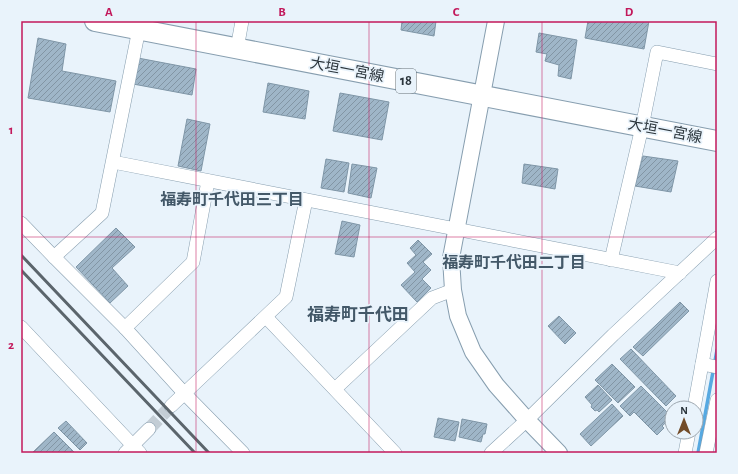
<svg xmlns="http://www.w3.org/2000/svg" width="738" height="474" viewBox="0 0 738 474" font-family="'Alegreya Sans','Noto Sans JP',sans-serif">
<defs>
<pattern id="building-hatch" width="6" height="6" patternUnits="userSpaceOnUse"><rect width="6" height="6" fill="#9fb6c8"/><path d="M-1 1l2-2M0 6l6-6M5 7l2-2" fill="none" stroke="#8295a4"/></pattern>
</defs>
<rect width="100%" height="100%" fill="#e9f3fb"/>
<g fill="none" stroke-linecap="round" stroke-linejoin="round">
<polyline stroke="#57a9e1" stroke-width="3.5" points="698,453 717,350"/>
</g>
<g fill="url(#building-hatch)" stroke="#7f96a7">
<polygon points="402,21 436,21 434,36 401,30"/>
<polygon points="588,21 649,21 644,49 585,38"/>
<polygon points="539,33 577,40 571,79 558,76 559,65 545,61 547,54 536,52"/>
<polygon points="38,38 66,44 62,71 116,81 110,112 28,98"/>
<polygon points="138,58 196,69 192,95 133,84"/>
<polygon points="268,83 309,91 305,119 263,112"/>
<polygon points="340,93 389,102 382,140 333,131"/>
<polygon points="187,119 210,124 201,171 178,166"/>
<polygon points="643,156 678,161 671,192 635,186"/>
<polygon points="326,159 349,163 344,192 321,188"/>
<polygon points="352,164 377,168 371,198 348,193"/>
<polygon points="524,164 558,169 555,189 522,183"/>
<polygon points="342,221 360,225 354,257 335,254"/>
<polygon points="116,228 135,247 112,268 128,286 110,303 76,267"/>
<polygon points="418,240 432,254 423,262 431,270 422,279 431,288 417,302 401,285 415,272 407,263 416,255 410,248"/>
<polygon points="680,302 689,311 643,356 633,347"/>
<polygon points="559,316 576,333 565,344 548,326"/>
<polygon points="631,349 676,396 666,406 620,359"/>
<polygon points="612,364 635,387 618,403 595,380"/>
<polygon points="598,385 612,400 599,412 597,410 595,411 591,407 592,405 585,397"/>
<polygon points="641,386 672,417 662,426 664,428 657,435 634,412 630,416 620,406"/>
<polygon points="612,404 623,416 591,446 580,434"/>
<polygon points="438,418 459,422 455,441 434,437"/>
<polygon points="462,419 487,424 485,434 483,434 481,442 459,437"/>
<polygon points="66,421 87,443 80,450 58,428"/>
<polygon points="54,432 75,453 32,453"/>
</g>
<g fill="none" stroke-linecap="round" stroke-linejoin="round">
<polyline stroke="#c3cdd5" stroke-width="13" stroke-dasharray="13 6" stroke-linecap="butt" points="149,429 171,406"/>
<defs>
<g id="minor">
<polyline points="237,49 242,21"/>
<polyline points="113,162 680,273"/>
<polyline points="21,223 54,257 125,328 184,393 243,453"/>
<polyline points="54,257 102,213 139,29"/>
<polyline points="611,260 642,127 657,52 717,64"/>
<polyline points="266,317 395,453"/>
<polyline points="21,327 140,453"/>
<polyline points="125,328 193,262 208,181"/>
<polyline points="702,364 717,367"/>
<polyline points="335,389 432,298 453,290"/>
<polyline points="171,406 286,297 306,200"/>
<polyline points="694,408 717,281"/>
<polyline points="125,453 149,429"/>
<polyline points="491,453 527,420 613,335 717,238"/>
<polyline points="685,453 689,432"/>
<polyline points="706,453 717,400"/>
</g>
<polyline id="tertiary" points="496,21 451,258 453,290 458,316 473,352 496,385 527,420 559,453"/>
<polyline id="primary" points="95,21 717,141"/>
</defs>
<use href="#minor" stroke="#879eaf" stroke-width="14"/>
<use href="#tertiary" stroke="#879eaf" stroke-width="18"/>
<use href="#primary" stroke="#879eaf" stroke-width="22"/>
<use href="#minor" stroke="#fff" stroke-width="13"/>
<use href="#tertiary" stroke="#fff" stroke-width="16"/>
<use href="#primary" stroke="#fff" stroke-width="20"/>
<g stroke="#5b656c" stroke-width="3">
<polyline points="21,255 209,453"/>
<polyline points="21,270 195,453"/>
</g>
</g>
<path fill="none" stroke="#c2185b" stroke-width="1" stroke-opacity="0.55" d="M196,21V453M369,21V453M542,21V453M21,237H717"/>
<g text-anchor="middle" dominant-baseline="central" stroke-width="3.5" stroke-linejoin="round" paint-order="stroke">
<rect fill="#e9f3fb" stroke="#646e75" stroke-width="1" x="396" y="69" width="20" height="24" rx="3"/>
<g font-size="14" font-weight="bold" fill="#2b353c">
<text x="406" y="81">18</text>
</g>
<g font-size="15" fill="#2b353c" stroke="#e9f3fb">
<text transform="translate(347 70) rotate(11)">大垣一宮線</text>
<text transform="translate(665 131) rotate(11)">大垣一宮線</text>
</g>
<g font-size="16" font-weight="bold" fill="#435868" stroke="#e9f3fb">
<text x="232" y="200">福寿町千代田三丁目</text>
<text x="514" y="263">福寿町千代田二丁目</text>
</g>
<g font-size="17" font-weight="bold" fill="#435868" stroke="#e9f3fb">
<text x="358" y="314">福寿町千代田</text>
</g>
</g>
<rect width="738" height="474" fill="none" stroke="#e9f3fb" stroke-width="44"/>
<g transform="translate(684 420)"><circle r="19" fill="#e9f3fb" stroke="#9da7af"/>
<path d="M0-3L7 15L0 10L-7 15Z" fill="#724c29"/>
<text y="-6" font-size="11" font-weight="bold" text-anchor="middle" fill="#2b353c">N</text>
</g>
<rect x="22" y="22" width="694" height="430" fill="none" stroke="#c2185b" stroke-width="1.5"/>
<g font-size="13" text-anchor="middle" font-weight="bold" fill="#c2185b">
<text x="109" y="16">A</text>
<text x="282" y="16">B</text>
<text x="456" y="16">C</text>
<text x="629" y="16">D</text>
<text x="11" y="134">1</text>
<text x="11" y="349">2</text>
</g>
</svg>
